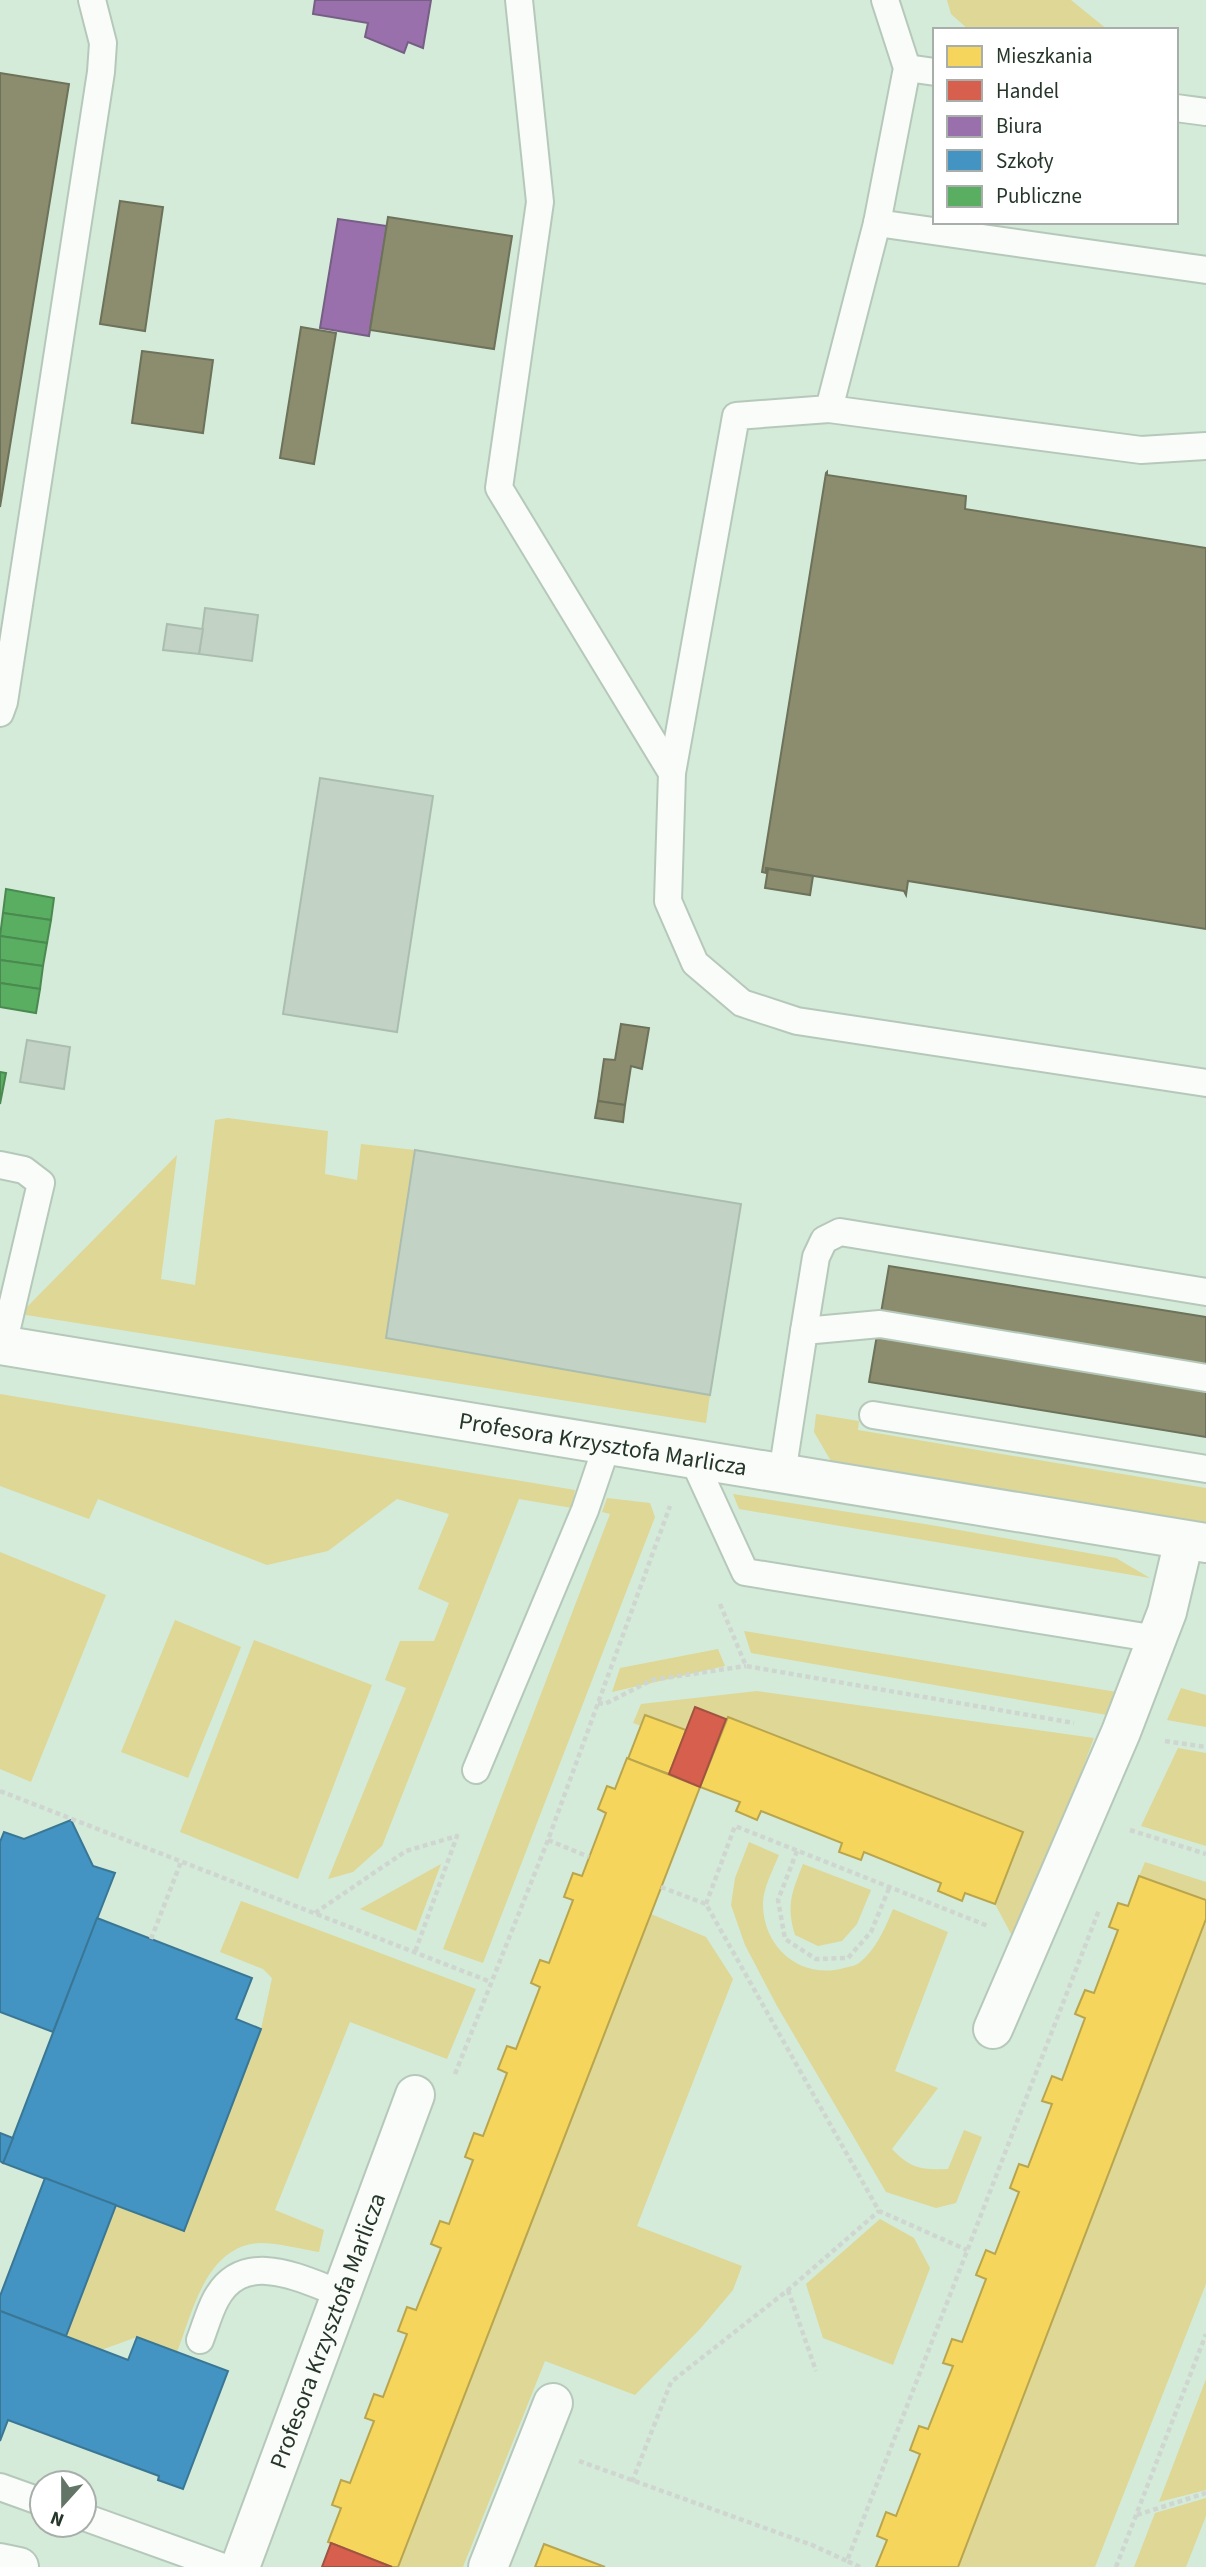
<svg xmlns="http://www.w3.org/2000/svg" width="1206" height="2567" viewBox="0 0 1206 2567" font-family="'Source Sans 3',sans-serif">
<rect width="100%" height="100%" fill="#d4ebd9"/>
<g fill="#ded796">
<polygon points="947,0 1071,0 1108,30 969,30 951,14"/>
<polygon points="228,1118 328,1131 325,1174 357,1180 361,1144 415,1150 387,1338 710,1395 706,1423 20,1314 177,1155 161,1279 195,1285 215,1120"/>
<polygon points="0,1394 575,1490 572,1508 519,1499 382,1846 353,1872 328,1879 406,1688 385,1680 400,1641 434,1641 449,1603 418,1589 449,1514 397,1499 328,1551 267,1565 98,1499 89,1519 0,1486"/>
<polygon points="816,1414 859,1421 858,1430 1206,1488 1206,1524 831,1461 814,1432"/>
<polygon points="733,1494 931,1525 1116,1558 1150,1578 739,1509"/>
<polygon points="607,1498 650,1503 655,1517 483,1963 443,1949 610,1514 602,1512"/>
<polygon points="0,1552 106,1595 31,1782 0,1769"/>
<polygon points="175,1620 241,1647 188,1778 121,1752"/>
<polygon points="744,1631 1117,1692 1107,1715 751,1653"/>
<polygon points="254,1640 372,1685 298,1879 180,1832"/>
<polygon points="718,1649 725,1666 612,1692 620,1668"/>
<polygon points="1181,1688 1206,1695 1206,1727 1167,1720"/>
<polygon points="757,1691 1094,1738 1017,1945 995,1904 1023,1832 728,1717 726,1719 696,1707 686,1730 645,1715 641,1726 633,1723 641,1704"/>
<polygon points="1178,1748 1206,1753 1206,1846 1141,1826"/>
<path d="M749,1842L779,1855C773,1870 762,1890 763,1906C764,1949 802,1980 844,1968C848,1967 855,1966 859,1963C876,1950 885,1928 893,1909L948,1932L895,2071L938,2088L892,2149C911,2169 922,2170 948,2169L964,2130L982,2137L956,2203L936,2208L886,2192L777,2006L745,1945L731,1905L735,1878Z"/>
<polygon points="1145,1862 1206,1882 1206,1900 1139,1876"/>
<polygon points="441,1864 416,1931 360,1909"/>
<path d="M803,1864L871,1890L857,1924L842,1941L818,1946L795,1935C786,1905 792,1892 803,1864Z"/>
<path d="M241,1901L476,1989L447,2059L350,2022L275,2210L324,2230L319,2252C300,2249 279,2243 260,2243C206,2246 193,2311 177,2352L137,2337L101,2350L66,2336L116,2205L184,2231L261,2029L272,1978L263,1969L220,1952Z"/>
<polygon points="651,1914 706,1937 733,1979 637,2226 742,2266 733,2290 700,2329 635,2395 545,2361 463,2567 397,2567"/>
<polygon points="1206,1919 1206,2284 1095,2567 958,2567"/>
<polygon points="880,2219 914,2238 930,2268 893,2365 823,2338 806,2284"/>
<polygon points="1206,2379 1206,2490 1159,2502"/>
<polygon points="1206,2498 1206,2516 1186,2567 1134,2567 1155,2513"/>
</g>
<g fill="#f6d55c" stroke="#b8a54d" stroke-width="2">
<polygon points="645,1715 686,1730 669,1774 628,1759"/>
<polygon points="728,1717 1023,1832 995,1904 965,1893 962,1901 938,1891 941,1883 864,1852 861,1860 839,1852 842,1843 761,1811 757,1820 736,1811 740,1802 700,1787"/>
<polygon points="627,1758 700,1787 398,2567 392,2567 328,2542 341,2508 332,2505 341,2480 350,2483 374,2421 365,2418 374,2394 383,2397 407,2334 398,2331 407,2307 416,2310 441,2248 431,2244 440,2221 449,2224 473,2160 465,2157 474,2133 483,2136 507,2073 498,2069 507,2046 516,2049 540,1987 531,1983 540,1960 549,1963 573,1900 564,1897 573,1873 582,1876 606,1813 598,1809 607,1786 615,1789"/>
<polygon points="1139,1876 1206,1900 1206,1919 958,2567 876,2567 887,2540 877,2536 886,2512 896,2516 920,2454 910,2450 919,2426 928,2429 953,2366 943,2363 952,2339 962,2342 986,2279 976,2275 986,2250 995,2254 1019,2192 1010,2188 1019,2164 1028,2167 1052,2104 1042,2101 1052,2076 1062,2080 1085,2018 1075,2014 1085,1990 1094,1993 1118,1930 1109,1927 1118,1903 1128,1906"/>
<polygon points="544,2544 605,2567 535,2567"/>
</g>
<g fill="#d6604d" stroke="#a15342" stroke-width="2">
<polygon points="695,1707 726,1719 700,1787 669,1774"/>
<polygon points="331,2543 392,2567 322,2567"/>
</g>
<g fill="#9970ab" stroke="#765f84" stroke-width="2">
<polygon points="315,0 431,0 423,48 408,42 404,53 365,37 368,23 313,14"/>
<polygon points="338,219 387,226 369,336 320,328"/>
</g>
<g fill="#4393c3" stroke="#3a7795" stroke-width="2">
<polygon points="71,1820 93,1866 115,1873 53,2032 0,2012 0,1842 4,1832 24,1839"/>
<polygon points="97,1918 252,1978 236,2019 261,2029 184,2231 3,2163"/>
<polygon points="0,2133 13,2138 3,2163 0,2161"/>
<polygon points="45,2178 116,2205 66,2336 0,2311 0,2296"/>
<polygon points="0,2311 128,2360 137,2337 228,2371 183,2489 158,2480 159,2476 8,2420 0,2441"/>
</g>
<g fill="#5aae61" stroke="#4a8a50" stroke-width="2">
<polygon points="6,889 54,898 51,920 3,913"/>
<polygon points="3,913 51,920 47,943 0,936"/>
<polygon points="0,936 47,943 43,966 0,960"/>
<polygon points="0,960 43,966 40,989 0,983"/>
<polygon points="0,983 40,989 36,1013 0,1007"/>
<polygon points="0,1072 6,1073 0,1104"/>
</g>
<g fill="#8c8c6e" stroke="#6d725a" stroke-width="2">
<polygon points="0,73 69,84 0,507"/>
<polygon points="120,201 163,207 145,331 100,324"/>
<polygon points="388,217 512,236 494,349 370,330"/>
<polygon points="301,327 336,333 314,464 280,458"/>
<polygon points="142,351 213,360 203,433 132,423"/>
<polygon points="827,472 827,475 966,496 965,509 1206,548 1206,929 908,881 906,895 904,891 766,868 766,873 762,872 826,473"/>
<polygon points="768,869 813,876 810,895 765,888"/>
<polygon points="621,1024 649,1028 642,1069 631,1066 625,1105 598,1101 604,1059 615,1060"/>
<polygon points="598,1101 625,1105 623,1122 595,1118"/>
<polygon points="889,1266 1206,1317 1206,1366 881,1313"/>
<polygon points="877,1335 1206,1390 1206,1437 869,1382"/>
</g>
<g fill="#c2d3c6" stroke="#abbdaf" stroke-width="2">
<polygon points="205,608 258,615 252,661 199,654"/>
<polygon points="167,624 203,629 199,654 163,650"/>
<polygon points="320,778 433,796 397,1032 283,1014"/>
<polygon points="27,1040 70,1047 64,1089 20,1082"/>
<polygon points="415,1150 741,1204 710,1395 386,1338"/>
</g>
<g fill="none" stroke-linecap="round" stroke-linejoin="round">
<defs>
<g id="lane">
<polyline points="519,0 540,202 499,488 672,773 668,901 695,963 742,1003 797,1021 1206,1083"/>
<polyline points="907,68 935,72"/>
<polyline points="1176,108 1206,112"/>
<polyline points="877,223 1206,270"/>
<polyline points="829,409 1141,450 1206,446"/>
<polyline points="0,713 4,702 101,72 103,43 92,0"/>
<polyline points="672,773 736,416 829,409 877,223 907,68 885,0"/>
<polyline points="0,1165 24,1170 41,1183 3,1345"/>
<polyline points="804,1331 816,1257 824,1240 840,1232 1206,1292"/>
<polyline points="873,1415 1206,1469"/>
<polyline points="693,1459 745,1572 1157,1639"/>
<polyline points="782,1474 804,1331 880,1324 1206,1378"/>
<polyline points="476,1770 585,1510 607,1445"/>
<path d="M200,2340C205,2327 209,2312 216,2299C244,2248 301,2279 342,2294"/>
<polyline points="0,2487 42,2502"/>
<polyline points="84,2517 223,2567"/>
</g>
<g id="street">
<path id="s1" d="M0,1345L1206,1543"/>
<polyline points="993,2029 1121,1732 1167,1612 1184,1540"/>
<polyline points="0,2563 19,2567"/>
<path id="s2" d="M240,2567L415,2095"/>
<polyline points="488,2567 553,2403"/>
</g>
</defs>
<use href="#lane" stroke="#b6c8ba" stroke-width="30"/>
<use href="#street" stroke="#b6c8ba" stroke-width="42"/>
<g stroke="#cfd6d0" stroke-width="4.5" stroke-dasharray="5 3.5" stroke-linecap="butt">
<polyline points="720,1604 746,1666 1074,1723"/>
<polyline points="598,1703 605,1704 652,1680 746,1666"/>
<polyline points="1165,1741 1206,1747"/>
<polyline points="0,1791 491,1982"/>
<polyline points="1130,1830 1206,1854"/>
<polyline points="548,1840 589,1857"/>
<polyline points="797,1851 778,1900 785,1939 816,1959 848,1958 871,1932 890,1886"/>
<polyline points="661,1887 706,1904 879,2211 967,2250"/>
<polyline points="706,1904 735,1826 988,1926"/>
<polyline points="315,1913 406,1851 457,1836 415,1952"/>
<polyline points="151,1939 181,1862"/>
<polyline points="455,2074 548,1840 670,1506"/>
<polyline points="788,2290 816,2371"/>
<polyline points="579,2461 812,2545 847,2561"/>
<polyline points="632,2482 671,2382 788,2290 879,2211"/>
<polyline points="1137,2515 1206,2493"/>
<polyline points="860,2567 847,2561 1099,1910"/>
<polyline points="1116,2567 1206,2334"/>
</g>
<use href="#lane" stroke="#f9fcf9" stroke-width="26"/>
<use href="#street" stroke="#f9fcf9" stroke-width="38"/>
</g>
<g text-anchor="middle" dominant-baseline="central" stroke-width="7" stroke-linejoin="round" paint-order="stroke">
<g font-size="24" fill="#26362a" stroke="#fff">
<text stroke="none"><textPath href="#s1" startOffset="611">Profesora Krzysztofa Marlicza</textPath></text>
<text stroke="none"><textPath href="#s2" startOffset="252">Profesora Krzysztofa Marlicza</textPath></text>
</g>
</g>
<rect x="933" y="28" width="245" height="196" fill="#ffffff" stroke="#a8afaa" stroke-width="2"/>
<rect x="947" y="46" width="35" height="21" fill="#f6d55c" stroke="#a8afaa" stroke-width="2"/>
<text x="996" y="63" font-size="21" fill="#26362a">Mieszkania</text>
<rect x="947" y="80" width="35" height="21" fill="#d6604d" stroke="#a8afaa" stroke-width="2"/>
<text x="996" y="98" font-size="21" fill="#26362a">Handel</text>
<rect x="947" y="116" width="35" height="21" fill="#9970ab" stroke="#a8afaa" stroke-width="2"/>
<text x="996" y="133" font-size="21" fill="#26362a">Biura</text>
<rect x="947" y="150" width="35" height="21" fill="#4393c3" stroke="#a8afaa" stroke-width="2"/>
<text x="996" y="168" font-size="21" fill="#26362a">Szkoły</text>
<rect x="947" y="186" width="35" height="21" fill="#5aae61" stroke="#a8afaa" stroke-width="2"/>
<text x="996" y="203" font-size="21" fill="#26362a">Publiczne</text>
<g transform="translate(63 2504) rotate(201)"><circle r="33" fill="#ffffff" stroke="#a8afaa" stroke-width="2"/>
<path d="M0-5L12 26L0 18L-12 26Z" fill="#637567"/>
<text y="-10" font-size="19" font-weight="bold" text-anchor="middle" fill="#26362a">N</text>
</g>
</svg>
